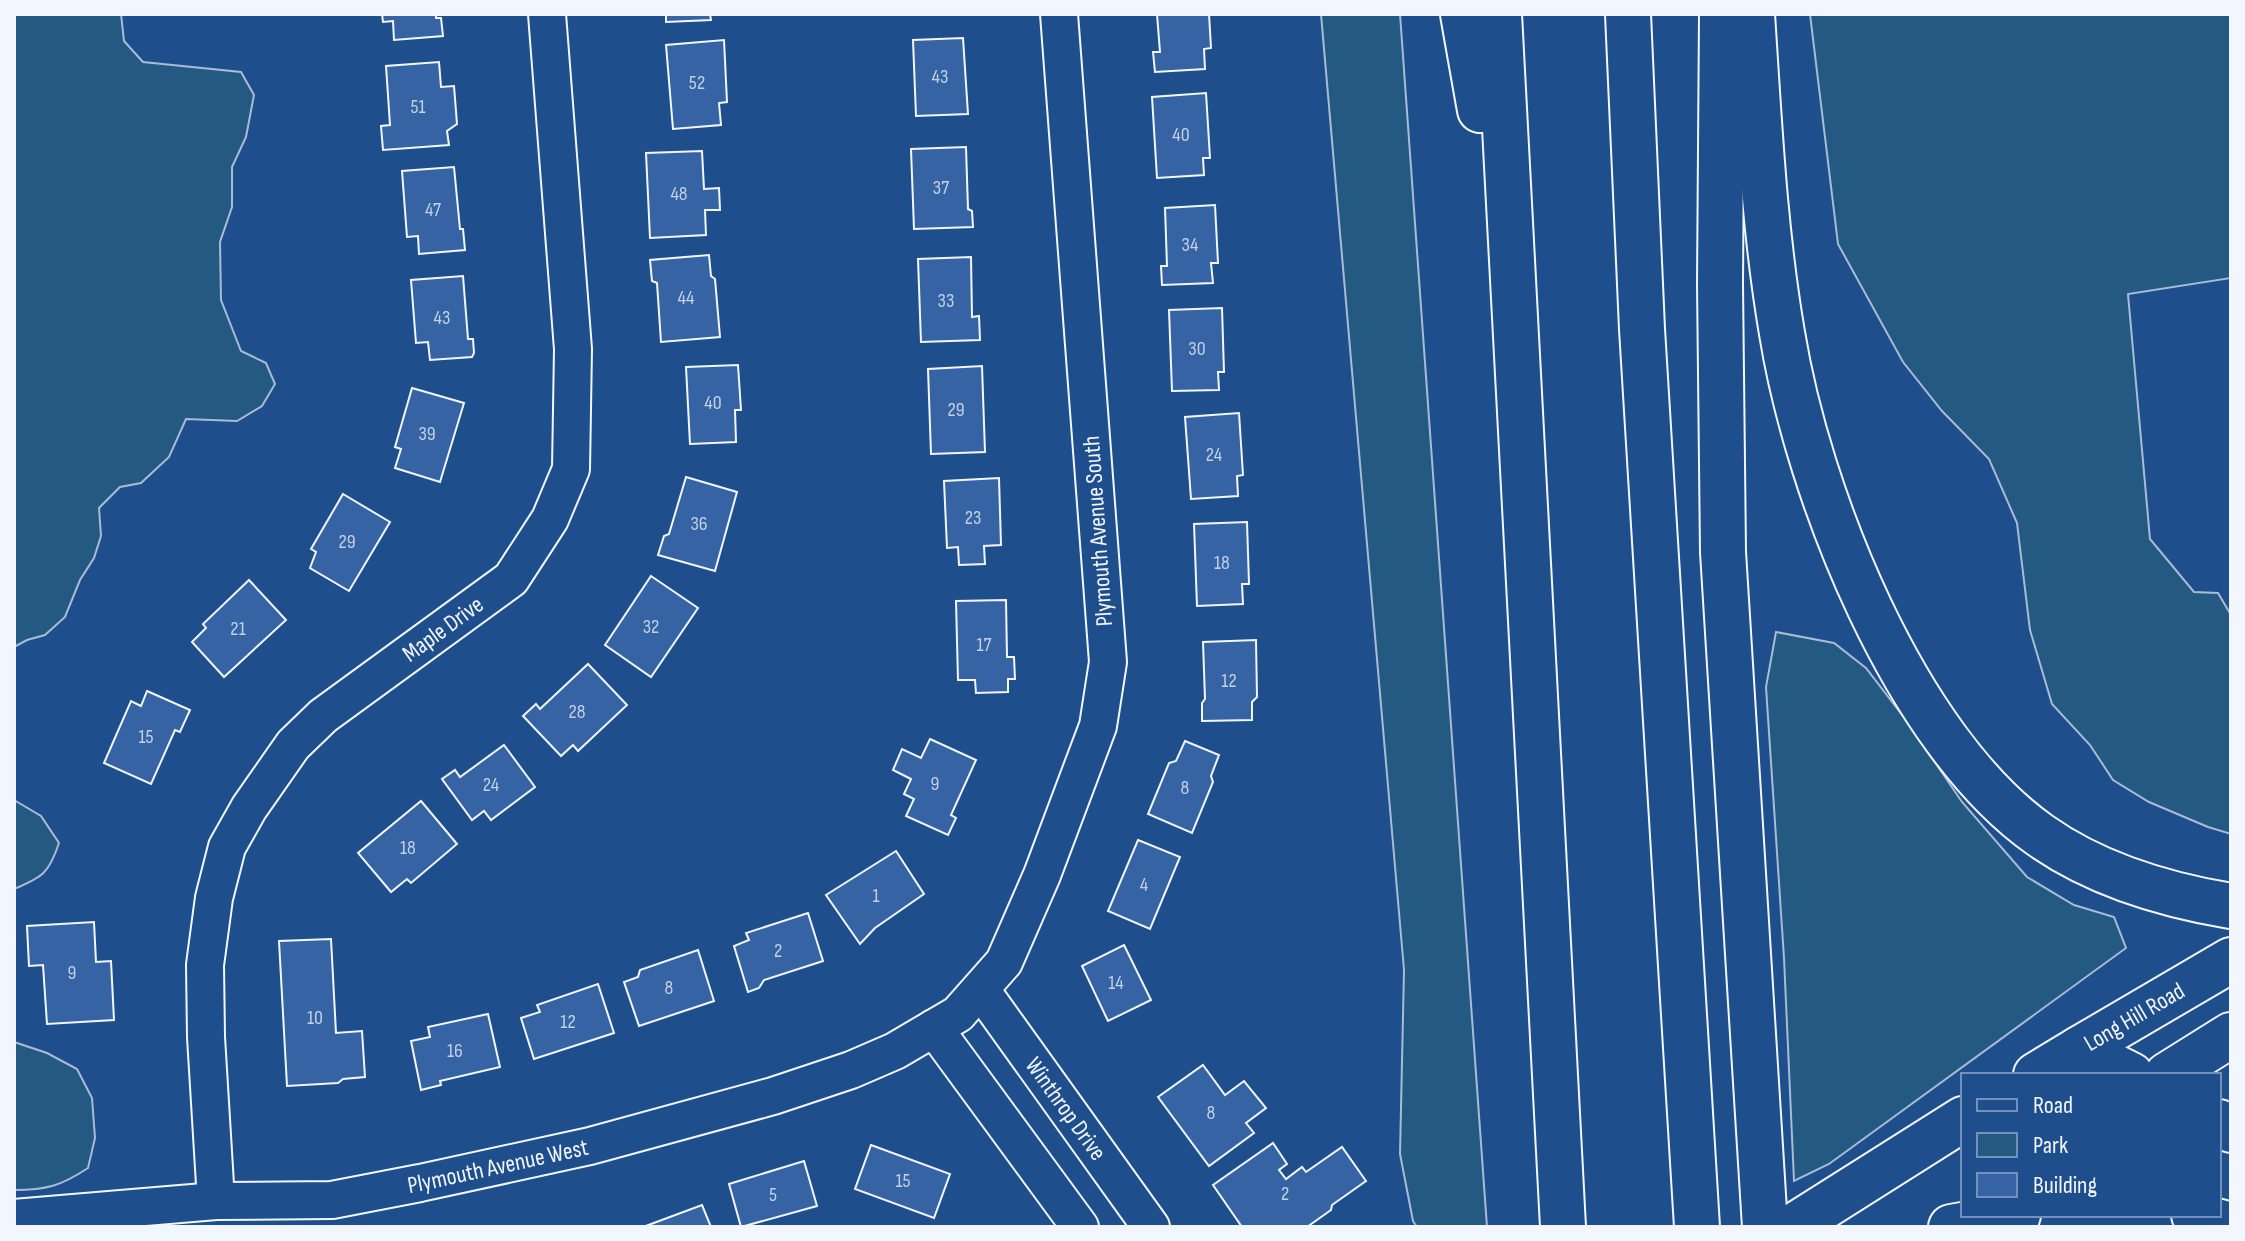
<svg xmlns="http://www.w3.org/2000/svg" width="2245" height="1241" viewBox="0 0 2245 1241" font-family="'Sofia Sans Condensed',sans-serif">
<rect width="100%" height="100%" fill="#1f4e8c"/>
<g fill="#245a82" stroke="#a8bbd7" stroke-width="2">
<polygon points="14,14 121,14 124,41 143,62 241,72 254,95 246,137 232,167 232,207 220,242 221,300 241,351 266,363 275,384 262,406 237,421 186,419 169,457 141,483 120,487 99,508 101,536 94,558 80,580 65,617 45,635 27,640 14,647"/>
<polygon points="1321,14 1400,14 1487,1227 1417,1227 1413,1221 1400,1154 1404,970"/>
<polygon points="1810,14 2231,14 2231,278 2128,294 2150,539 2194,592 2218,593 2231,615 2231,834 2208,827 2149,802 2113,780 2090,745 2052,704 2030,630 2017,523 1989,459 1942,411 1903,362 1838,244"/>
<polygon points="1776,632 1834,643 1866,668 1909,724 1962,802 2027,877 2074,905 2114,917 2126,948 1829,1164 1794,1181 1784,958 1766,687"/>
<path d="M14,800L41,816L59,843C49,873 43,877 14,889Z"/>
<path d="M14,1042L47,1053L77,1069L92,1098L95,1138L88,1168C61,1186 46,1190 14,1190Z"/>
</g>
<g fill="#3563a3" stroke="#f2f6ff" stroke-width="2">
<polygon points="382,14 436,14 436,18 441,18 443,36 394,40 393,21 383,22"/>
<polygon points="666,14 710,14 711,20 666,22"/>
<polygon points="1157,14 1209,14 1211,48 1204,49 1205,69 1155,72 1153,52 1160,52"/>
<polygon points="963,38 968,114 916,116 913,40"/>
<polygon points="724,40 727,102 719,103 721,125 673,129 666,45"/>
<polygon points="439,62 441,87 454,86 457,124 447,131 449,145 383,150 381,126 390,125 386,66"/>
<polygon points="1206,93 1210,158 1203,158 1204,175 1157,178 1152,97"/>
<polygon points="966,147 968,209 972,211 973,227 914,229 911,149"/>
<polygon points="702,151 704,189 719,188 720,210 705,210 706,235 650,238 646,153"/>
<polygon points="454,167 460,229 463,229 465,250 419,254 418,236 407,237 402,171"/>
<polygon points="1215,205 1218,263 1211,263 1213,283 1162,285 1161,266 1167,266 1165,208"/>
<polygon points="709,255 711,276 715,279 720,337 661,342 657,283 652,281 650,260"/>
<polygon points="971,257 972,317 979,316 980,340 921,342 918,259"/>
<polygon points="463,276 468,339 473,339 474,353 472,357 430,360 428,342 416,343 411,280"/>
<polygon points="1222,308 1224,372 1218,372 1219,390 1172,391 1169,310"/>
<polygon points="738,365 741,410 735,410 736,442 690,444 686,367"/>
<polygon points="982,366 985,452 931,454 928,369"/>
<polygon points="412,388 464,403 440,482 395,468 401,449 395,447"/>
<polygon points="1239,413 1243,475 1237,476 1238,496 1191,499 1185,417"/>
<polygon points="686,477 737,492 715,571 658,555 664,536 669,534"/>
<polygon points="999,478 1001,545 984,546 985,564 959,565 958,547 947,548 944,481"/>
<polygon points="343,494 390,522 349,591 310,568 316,552 311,549"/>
<polygon points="1247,522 1249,584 1242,584 1243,604 1197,606 1194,524"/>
<polygon points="651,576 698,608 651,677 605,645"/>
<polygon points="249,580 286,620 224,677 192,642 206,628 203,624"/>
<polygon points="1006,600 1007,657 1014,657 1015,679 1008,679 1008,692 976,693 975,680 958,680 956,601"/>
<polygon points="1256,640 1257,697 1252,702 1252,720 1202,721 1202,703 1205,699 1203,642"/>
<polygon points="588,664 627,705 578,751 573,745 561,756 523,716 536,704 540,709"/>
<polygon points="147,691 190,710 180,732 175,730 151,784 104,763 131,701 141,706"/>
<polygon points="930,739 976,760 951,815 956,818 948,835 906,816 914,799 904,794 911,779 893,770 902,749 921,758"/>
<polygon points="1185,741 1219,755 1211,776 1213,782 1192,833 1148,814 1169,763 1176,761"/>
<polygon points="504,745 535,787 491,820 484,811 472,820 442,779 455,770 460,777"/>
<polygon points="421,801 457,844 411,883 407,879 391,892 358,853"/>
<polygon points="1138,840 1180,857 1150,929 1108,911"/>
<polygon points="896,851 924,894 875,928 860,944 826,895"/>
<polygon points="808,913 823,961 764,980 759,988 748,992 734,946 749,940 746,933"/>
<polygon points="94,922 96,962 111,961 114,1020 47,1024 43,965 29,966 27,926"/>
<polygon points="331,939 336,1033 362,1031 365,1077 343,1079 338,1083 287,1086 279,941"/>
<polygon points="1124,945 1151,1000 1108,1021 1082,966"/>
<polygon points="698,950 714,1001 639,1026 624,982 638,977 640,970"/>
<polygon points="598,984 614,1033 534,1059 521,1018 540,1012 537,1005"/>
<polygon points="488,1014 500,1067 440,1081 441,1085 421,1090 411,1041 430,1037 428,1027"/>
<polygon points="1203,1065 1225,1095 1244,1081 1266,1108 1246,1123 1254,1133 1209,1166 1158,1097"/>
<polygon points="1273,1143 1287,1164 1279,1170 1286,1179 1302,1167 1306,1172 1342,1147 1366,1181 1332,1205 1331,1210 1307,1227 1242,1227 1213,1185"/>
<polygon points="871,1145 950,1174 934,1218 855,1189"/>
<polygon points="804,1161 817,1206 741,1227 729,1184"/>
<polygon points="702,1205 711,1227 643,1227"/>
</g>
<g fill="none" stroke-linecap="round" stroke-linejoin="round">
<defs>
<g id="street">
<path id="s1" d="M981,990L1151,1227"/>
<polyline points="934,1028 1080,1227"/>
<path id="s2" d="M216,1201L206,1037L205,965L214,898L227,847L249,808L293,745L323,716L511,579L550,519L571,469L573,349L547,14"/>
<path id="s3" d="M14,1218L216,1201L332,1200L420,1183L590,1146L773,1096L851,1070L895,1051L958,1014L1004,962L1042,875L1098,726L1108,662L1059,14"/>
</g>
<g id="primary">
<path id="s4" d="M2079,1049L2231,960"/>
<polyline points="2167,1075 2231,1035"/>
</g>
<g id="highway">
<polyline points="1463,14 1480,110"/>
<polyline points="1499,14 1563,1227"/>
<polyline points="1628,14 1642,329 1697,1227"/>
<polyline points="1722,14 1720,284 1723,552 1765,1227"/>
<path d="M1752,14C1759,120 1764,228 1782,333C1808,493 1904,739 2040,835C2095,874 2165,895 2231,906"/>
<polyline points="2036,1075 2079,1049 2131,1075"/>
<polyline points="2219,1122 2231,1130"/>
<polyline points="2194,1215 2231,1225"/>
<polyline points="1792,1227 1963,1119"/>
<polyline points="1951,1227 2018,1215"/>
</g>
</defs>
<use href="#street" stroke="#f2f6ff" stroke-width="40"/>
<use href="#primary" stroke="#f2f6ff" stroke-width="48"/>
<use href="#highway" stroke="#f2f6ff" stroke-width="48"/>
<use href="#street" stroke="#1f4e8c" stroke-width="36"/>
<use href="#primary" stroke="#1f4e8c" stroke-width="44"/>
<use href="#highway" stroke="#1f4e8c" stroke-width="44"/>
</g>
<g text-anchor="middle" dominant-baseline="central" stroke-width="6" stroke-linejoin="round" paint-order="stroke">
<g font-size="20" fill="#c3d1e8">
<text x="940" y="77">43</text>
<text x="697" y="83">52</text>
<text x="418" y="107">51</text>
<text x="1181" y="135">40</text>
<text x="941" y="188">37</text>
<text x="679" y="194">48</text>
<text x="433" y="210">47</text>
<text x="1190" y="245">34</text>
<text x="686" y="298">44</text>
<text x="946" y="301">33</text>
<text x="442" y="318">43</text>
<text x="1197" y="349">30</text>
<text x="713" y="403">40</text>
<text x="956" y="410">29</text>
<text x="427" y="434">39</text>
<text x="1214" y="455">24</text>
<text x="973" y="518">23</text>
<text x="699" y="524">36</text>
<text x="347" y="542">29</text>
<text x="1222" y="563">18</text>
<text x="651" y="627">32</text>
<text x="238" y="629">21</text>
<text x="984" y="645">17</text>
<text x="1229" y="681">12</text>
<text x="577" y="712">28</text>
<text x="146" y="737">15</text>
<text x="935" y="784">9</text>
<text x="491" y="785">24</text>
<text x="1185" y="788">8</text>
<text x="408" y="848">18</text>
<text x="1144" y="885">4</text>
<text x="876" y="896">1</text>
<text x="778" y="951">2</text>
<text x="72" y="973">9</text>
<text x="1116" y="983">14</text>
<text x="669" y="988">8</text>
<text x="315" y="1018">10</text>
<text x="568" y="1022">12</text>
<text x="455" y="1051">16</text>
<text x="1211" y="1113">8</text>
<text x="903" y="1181">15</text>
<text x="1285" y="1194">2</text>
<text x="773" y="1195">5</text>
</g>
<g font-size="24" fill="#f2f6ff" stroke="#1f4e8c">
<text transform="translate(1098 531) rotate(-94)">Plymouth Avenue South</text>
<text stroke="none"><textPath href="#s2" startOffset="668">Maple Drive</textPath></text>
<text stroke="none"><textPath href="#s4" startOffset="64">Long Hill Road</textPath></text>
<text stroke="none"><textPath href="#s1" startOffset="146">Winthrop Drive</textPath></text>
<text stroke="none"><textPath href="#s3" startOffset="488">Plymouth Avenue West</textPath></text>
</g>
</g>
<rect width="2245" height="1241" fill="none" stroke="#f2f6ff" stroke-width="32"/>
<rect x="1961" y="1073" width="260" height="144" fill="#1f4e8c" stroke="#7391ba" stroke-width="2"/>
<rect x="1977" y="1099" width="40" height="12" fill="#1f4e8c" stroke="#7391ba" stroke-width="2"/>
<text x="2033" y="1113" font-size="24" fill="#f2f6ff">Road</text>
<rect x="1977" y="1133" width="40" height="24" fill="#245a82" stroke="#7391ba" stroke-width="2"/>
<text x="2033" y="1153" font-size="24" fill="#f2f6ff">Park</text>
<rect x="1977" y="1173" width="40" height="24" fill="#3563a3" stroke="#7391ba" stroke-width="2"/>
<text x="2033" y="1193" font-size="24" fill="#f2f6ff">Building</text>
</svg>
